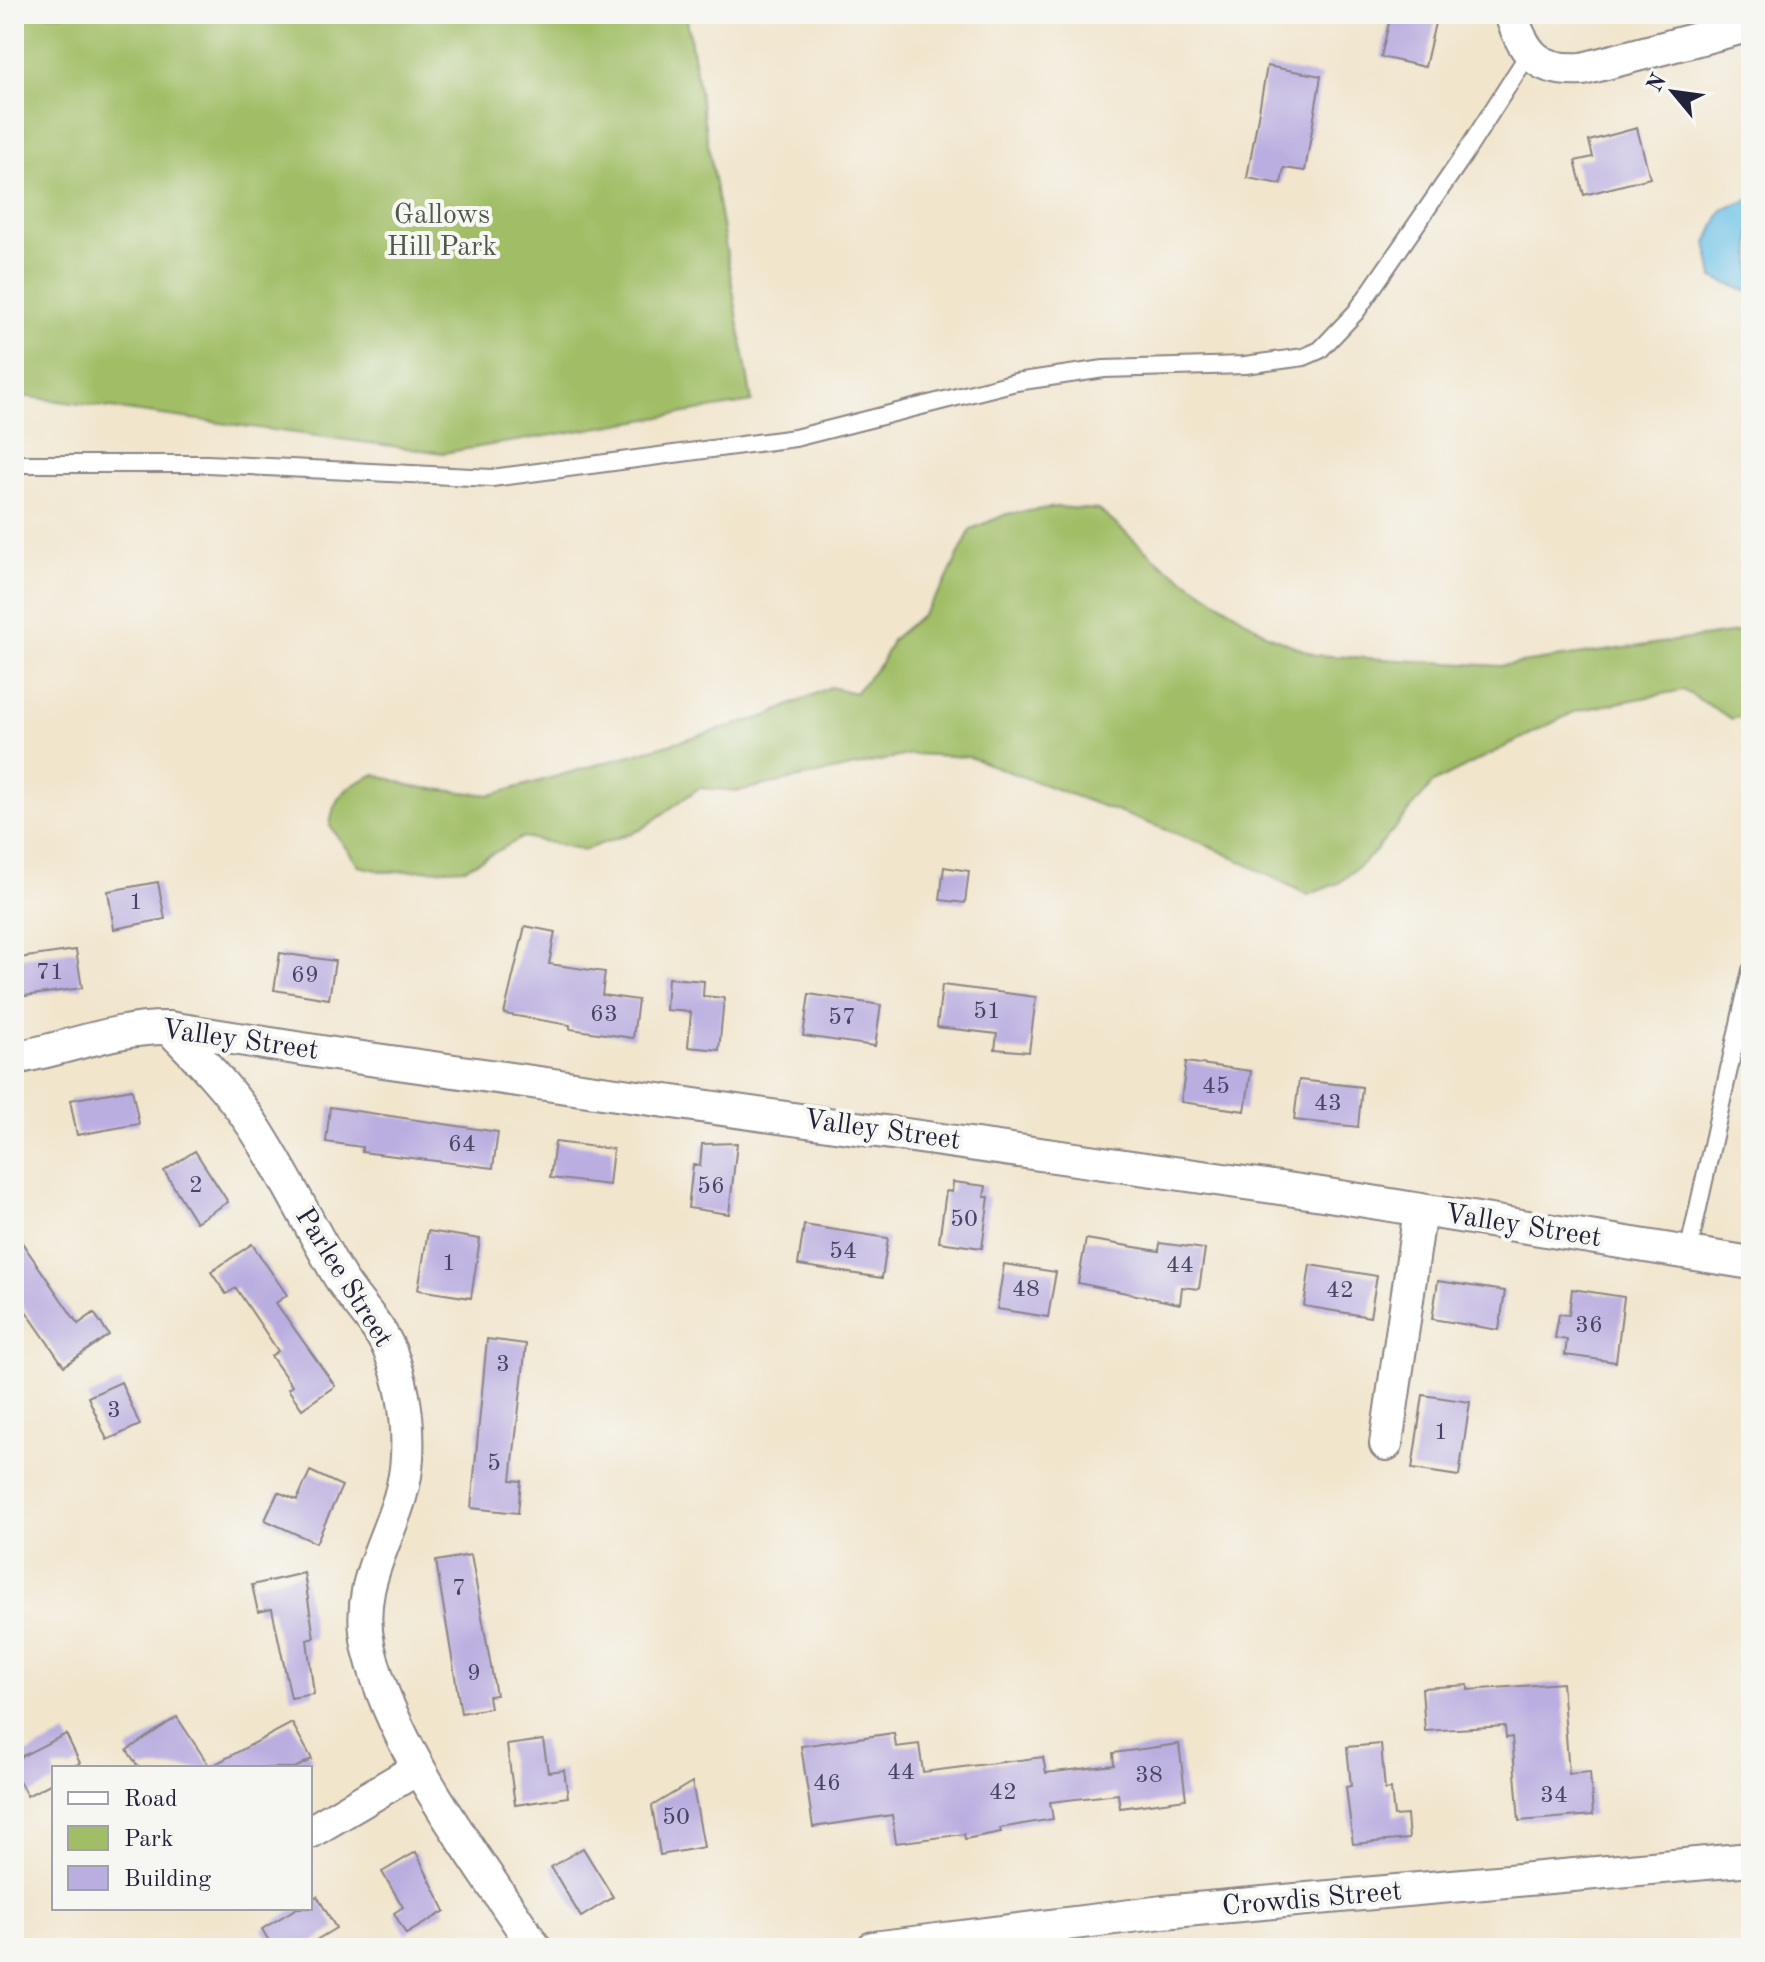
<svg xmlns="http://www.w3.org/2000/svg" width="1765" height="1962" viewBox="0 0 1765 1962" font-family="'Old Standard TT',serif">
<rect width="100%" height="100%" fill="#f6f6f2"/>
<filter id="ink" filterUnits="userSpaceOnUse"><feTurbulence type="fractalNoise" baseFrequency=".0125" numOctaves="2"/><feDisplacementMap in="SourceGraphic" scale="16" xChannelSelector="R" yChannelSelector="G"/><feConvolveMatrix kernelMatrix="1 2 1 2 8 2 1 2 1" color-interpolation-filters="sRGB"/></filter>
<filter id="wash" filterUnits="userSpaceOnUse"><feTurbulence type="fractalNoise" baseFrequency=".006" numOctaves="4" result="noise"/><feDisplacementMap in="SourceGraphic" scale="32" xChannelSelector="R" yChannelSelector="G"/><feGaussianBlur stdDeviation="1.8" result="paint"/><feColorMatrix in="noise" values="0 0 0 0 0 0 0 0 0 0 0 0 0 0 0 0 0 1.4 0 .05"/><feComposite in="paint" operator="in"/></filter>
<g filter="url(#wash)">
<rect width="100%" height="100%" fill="#f1e5cc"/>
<g fill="#a1be66" stroke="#627050" stroke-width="2">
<polygon points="14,14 686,14 752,402 443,453 14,395"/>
<path d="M1056,507L1099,510L1162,564L1268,635L1315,655L1500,666L1751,630V714L1732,719L1683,690L1576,711L1433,783L1371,856L1339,883L1308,895L1210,846L969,757L912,754L738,791L699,788L640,830L584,850L523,837L466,868L386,872L359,866L330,826C334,793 347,787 375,774L415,787L491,795L767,716L830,687L855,693L881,663L893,639L924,613L945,583L971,529L1007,514Z"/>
</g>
<polygon fill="#6ac1e7" stroke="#467291" stroke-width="2" points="1751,199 1751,293 1713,278 1707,243 1722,210"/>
<g id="blocks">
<g fill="#baade0">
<polygon points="1391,14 1437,14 1425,67 1381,57"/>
<polygon points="1267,66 1321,76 1305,171 1284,168 1281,184 1247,178"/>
<polygon points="1637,128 1650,178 1584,195 1575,161 1593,157 1589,141"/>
<polygon points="944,867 969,871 965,903 940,900"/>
<polygon points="158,882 165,919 114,929 108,891"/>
<polygon points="525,926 555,932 549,964 605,972 602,995 638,1000 633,1038 570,1029 570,1025 504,1014"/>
<polygon points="76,950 82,988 24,996 19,958"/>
<polygon points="280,953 335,961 329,999 274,990"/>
<polygon points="668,978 704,981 703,996 724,998 719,1050 688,1047 691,1012 666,1010"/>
<polygon points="942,985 1036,997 1029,1052 995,1049 997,1034 937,1027"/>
<polygon points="809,994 881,1005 875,1046 803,1036"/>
<polygon points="1186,1062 1251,1071 1245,1111 1181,1102"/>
<polygon points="1299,1080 1362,1087 1358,1127 1294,1120"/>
<polygon points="132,1089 139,1124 77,1135 70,1100"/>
<polygon points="330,1107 498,1132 493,1168 362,1152 362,1147 326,1142"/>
<polygon points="555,1142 613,1149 609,1185 550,1178"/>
<polygon points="737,1143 729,1214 688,1208 693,1165 700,1166 702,1144"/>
<polygon points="195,1151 228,1202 196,1222 164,1171"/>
<polygon points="953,1182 986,1186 984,1197 989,1197 982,1248 939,1242 946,1191 952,1192"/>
<polygon points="804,1225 888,1238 882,1278 798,1265"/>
<polygon points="14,1231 78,1324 94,1313 109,1335 64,1366 14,1294"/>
<polygon points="428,1231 480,1239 471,1298 418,1290"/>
<polygon points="1086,1239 1159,1251 1160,1243 1205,1249 1199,1289 1182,1287 1180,1304 1078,1283"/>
<polygon points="252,1244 287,1295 276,1303 335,1386 302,1409 288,1389 292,1386 271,1356 278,1351 236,1288 226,1294 211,1272"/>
<polygon points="1004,1264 1056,1272 1048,1317 997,1309"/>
<polygon points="1310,1265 1377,1276 1370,1317 1304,1306"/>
<polygon points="1438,1281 1505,1291 1499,1330 1432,1319"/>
<polygon points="1572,1289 1624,1297 1616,1362 1565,1355 1567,1340 1555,1338 1559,1314 1569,1315"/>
<polygon points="487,1339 526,1344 511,1480 521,1481 518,1513 471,1508"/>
<polygon points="121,1382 140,1425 107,1440 88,1397"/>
<polygon points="1423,1395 1470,1402 1459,1476 1412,1469"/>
<polygon points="310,1471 342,1486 316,1543 265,1520 278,1492 297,1500"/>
<polygon points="471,1555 496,1695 488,1696 490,1708 461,1713 436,1561"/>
<polygon points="304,1573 314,1638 307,1640 314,1694 291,1698 272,1609 258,1612 252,1585"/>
<polygon points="1562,1683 1569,1774 1590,1772 1593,1815 1519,1821 1512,1737 1506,1738 1505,1726 1425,1731 1422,1688 1468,1685 1468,1690"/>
<polygon points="177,1717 210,1767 292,1723 312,1759 295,1768 139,1768 127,1750"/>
<polygon points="894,1733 896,1747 919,1744 923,1772 1043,1757 1046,1773 1114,1765 1113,1753 1179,1744 1186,1799 1120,1808 1118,1794 1050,1802 1053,1819 1000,1828 1001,1832 965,1839 964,1834 896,1843 892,1815 813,1827 801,1746"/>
<polygon points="66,1734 80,1763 70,1768 54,1768 54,1782 27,1796 14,1771 14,1760"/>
<polygon points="543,1740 548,1772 564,1770 568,1797 515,1805 507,1745"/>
<polygon points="1381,1744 1385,1790 1391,1789 1394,1816 1407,1815 1409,1839 1353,1844 1346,1787 1351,1786 1347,1747"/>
<polygon points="692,1782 704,1847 660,1855 652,1806"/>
<polygon points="583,1848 613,1897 581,1917 551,1867"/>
<polygon points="416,1852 445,1911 406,1934 394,1913 403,1907 382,1872"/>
<polygon points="317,1896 336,1928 303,1948 273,1948 262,1929 297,1908 310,1908 310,1900"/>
</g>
</g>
</g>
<g filter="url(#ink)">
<use href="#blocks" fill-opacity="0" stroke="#8a8484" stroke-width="2"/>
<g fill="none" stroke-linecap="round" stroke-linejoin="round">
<defs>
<g id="lane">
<polyline points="14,464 207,464 492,478 795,438 1016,382 1104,369 1245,365 1304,357 1320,350 1356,312 1464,155 1529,53"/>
<polyline points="1688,1253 1751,970"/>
</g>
<g id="street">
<path d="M1511,14C1524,55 1539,72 1583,69L1751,25"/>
<path d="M169,1028C199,1058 228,1088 252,1124C284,1172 309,1226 339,1276C354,1301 379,1324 390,1351C403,1384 409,1421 407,1457C404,1527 351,1574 369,1649C395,1755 476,1856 535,1948"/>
<path d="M14,1058C67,1049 115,1027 169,1028L334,1054L1322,1194L1751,1263"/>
<polyline points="1386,1444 1420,1210"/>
<polyline points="310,1832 417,1769"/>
<polyline points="873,1948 1163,1912 1751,1859"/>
</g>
</defs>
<use href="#lane" stroke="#8a8484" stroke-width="20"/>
<use href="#street" stroke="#8a8484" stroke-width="36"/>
<use href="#lane" stroke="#fff" stroke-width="16"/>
<use href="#street" stroke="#fff" stroke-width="32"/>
</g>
</g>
<g text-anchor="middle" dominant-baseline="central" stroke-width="8" stroke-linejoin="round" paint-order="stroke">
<g font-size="24" fill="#484564">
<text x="136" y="903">1</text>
<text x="50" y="973">71</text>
<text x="305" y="976">69</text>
<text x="987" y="1012">51</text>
<text x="604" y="1015">63</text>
<text x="842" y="1018">57</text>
<text x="1216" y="1087">45</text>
<text x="1328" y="1104">43</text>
<text x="462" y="1145">64</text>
<text x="196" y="1186">2</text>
<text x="711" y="1187">56</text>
<text x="964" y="1220">50</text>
<text x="843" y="1252">54</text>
<text x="449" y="1264">1</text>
<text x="1180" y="1266">44</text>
<text x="1026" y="1290">48</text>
<text x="1340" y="1291">42</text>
<text x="1589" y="1326">36</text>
<text x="503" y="1365">3</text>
<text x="114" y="1411">3</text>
<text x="1441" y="1433">1</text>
<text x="494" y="1464">5</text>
<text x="459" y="1589">7</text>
<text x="474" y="1674">9</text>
<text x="901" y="1773">44</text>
<text x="1149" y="1776">38</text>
<text x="827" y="1784">46</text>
<text x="1003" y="1793">42</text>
<text x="1554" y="1796">34</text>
<text x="676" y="1818">50</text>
</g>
<g font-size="28" fill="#4e594a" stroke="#f6f6f2">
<text x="442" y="216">Gallows<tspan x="442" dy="32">Hill Park</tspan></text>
</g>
<g font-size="28" fill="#22223b" stroke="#f6f6f2">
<text transform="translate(240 1041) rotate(8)">Valley Street</text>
<text transform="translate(882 1131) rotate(8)">Valley Street</text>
<text transform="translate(1523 1227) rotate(9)">Valley Street</text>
<text transform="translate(343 1278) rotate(58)">Parlee Street</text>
<text transform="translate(1312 1900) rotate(-5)">Crowdis Street</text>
</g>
</g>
<rect width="1765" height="1962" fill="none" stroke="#f6f6f2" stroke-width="48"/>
<rect x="52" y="1766" width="260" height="144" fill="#f6f6f2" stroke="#a1a1a9" stroke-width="2"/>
<rect x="68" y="1792" width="40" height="12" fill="#ffffff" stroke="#a1a1a9" stroke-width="2"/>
<text x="124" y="1806" font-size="24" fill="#22223b">Road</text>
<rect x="68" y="1826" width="40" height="24" fill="#a1be66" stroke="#a1a1a9" stroke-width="2"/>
<text x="124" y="1846" font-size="24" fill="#22223b">Park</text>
<rect x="68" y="1866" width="40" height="24" fill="#baade0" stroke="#a1a1a9" stroke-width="2"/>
<text x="124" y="1886" font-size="24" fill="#22223b">Building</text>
<g transform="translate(1673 92) rotate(299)" stroke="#f6f6f2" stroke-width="6" paint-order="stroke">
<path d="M0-6L14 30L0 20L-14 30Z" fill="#22223b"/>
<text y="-12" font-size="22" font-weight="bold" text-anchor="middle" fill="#22223b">N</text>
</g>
</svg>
